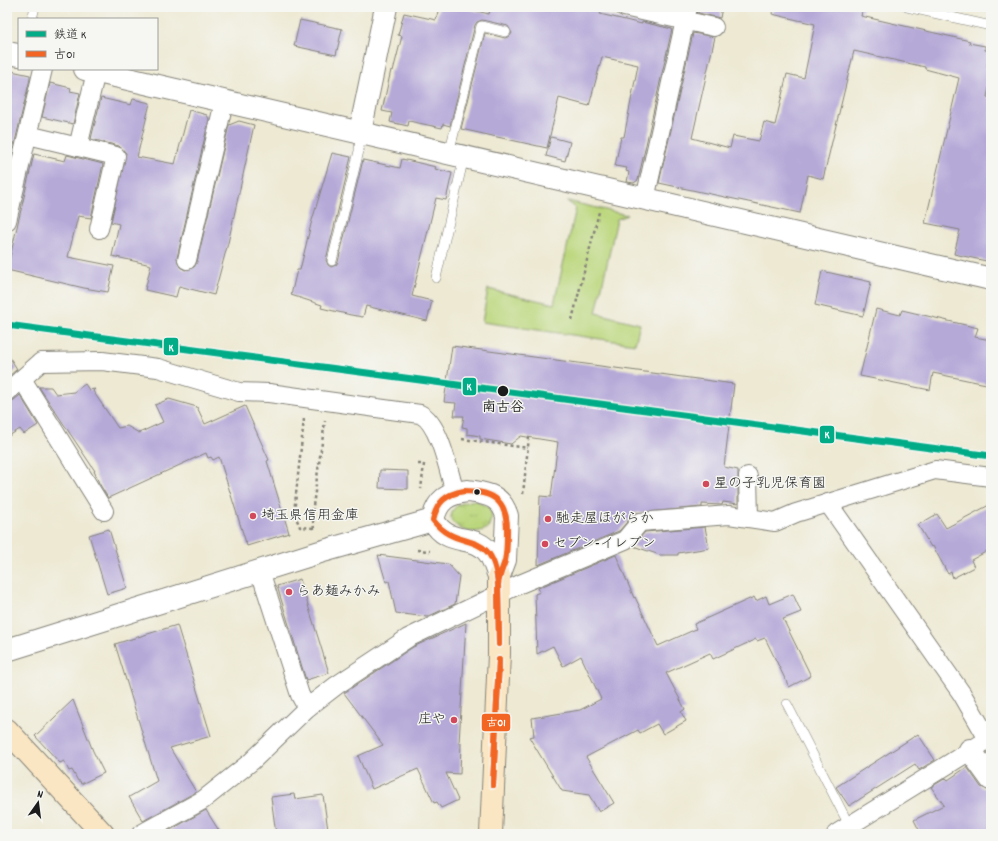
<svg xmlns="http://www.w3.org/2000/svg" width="998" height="841" viewBox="0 0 998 841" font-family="Dekko,'Klee One',sans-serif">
<defs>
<pattern id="grass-tufts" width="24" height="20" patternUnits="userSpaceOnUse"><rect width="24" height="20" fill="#bbd77d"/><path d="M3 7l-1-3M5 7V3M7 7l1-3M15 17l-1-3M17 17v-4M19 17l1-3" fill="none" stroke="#a0b86b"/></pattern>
</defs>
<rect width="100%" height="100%" fill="#f6f6f2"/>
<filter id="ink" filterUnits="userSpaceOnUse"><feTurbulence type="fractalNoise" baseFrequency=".025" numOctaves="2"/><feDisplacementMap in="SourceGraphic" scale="8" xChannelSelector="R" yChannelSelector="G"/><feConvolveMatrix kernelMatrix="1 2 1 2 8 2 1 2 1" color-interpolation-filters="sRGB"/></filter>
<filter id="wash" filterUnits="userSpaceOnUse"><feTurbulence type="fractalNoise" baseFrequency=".012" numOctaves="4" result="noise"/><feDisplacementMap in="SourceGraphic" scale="16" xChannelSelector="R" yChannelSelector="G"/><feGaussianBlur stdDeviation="0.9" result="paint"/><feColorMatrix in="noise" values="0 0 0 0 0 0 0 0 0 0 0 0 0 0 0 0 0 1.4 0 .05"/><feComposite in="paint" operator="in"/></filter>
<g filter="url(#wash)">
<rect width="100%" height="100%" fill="#ede9d3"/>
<path fill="url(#grass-tufts)" stroke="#6c7a4c" d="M475,500L489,507L492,516L488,528C475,535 457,532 451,518C452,504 462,503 475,500Z"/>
<polygon fill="#bbd77d" stroke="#6c7a4c" points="567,201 627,215 617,219 596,313 640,324 635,344 482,322 488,289 554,304 576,208"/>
<g id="blocks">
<g fill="#b5a9d8">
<polygon points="439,7 460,7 489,14 491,7 584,7 601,11 600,14 642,24 642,22 672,29 638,180 634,183 627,182 629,172 626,171 627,168 615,166 621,137 624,137 638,65 602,57 589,106 559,98 547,148 461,129 485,33 505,38 510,36 512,33 508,26 482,20 477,22 475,25 450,126 443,124 442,128 409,121 408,126 390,122 392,113 382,111 391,70 393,71 402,36 398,35 404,13 436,20"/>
<polygon points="698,7 722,7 720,18 698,13"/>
<polygon points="773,7 863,7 861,16 970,41 969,43 985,46 985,50 990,51 987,66 991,67 991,79 987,97 991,98 991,262 954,254 960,230 925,223 959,78 925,69 925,67 854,51 823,179 808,175 800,213 659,183 693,33 715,37 692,138 730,148 733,136 759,141 764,122 775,125 787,74 804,78 815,24 772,14"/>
<polygon points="300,20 342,29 336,55 294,46"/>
<polygon points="7,70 30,75 30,79 7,175"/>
<polygon points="50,83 71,88 70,91 80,93 73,124 42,117"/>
<polygon points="101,98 131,105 133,99 150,103 137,157 175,164 189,110 207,115 209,119 177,258 180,267 185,270 194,267 197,262 229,125 239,121 254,125 228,243 214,295 179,286 176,297 145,290 151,265 112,256 119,224 111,222 126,153 119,146 91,139"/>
<polygon points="551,137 570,142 565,161 546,156"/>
<polygon points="332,153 351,157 326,260 328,265 331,267 336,265 338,262 363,160 400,168 402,159 436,167 435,169 452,173 446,200 436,198 412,296 432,301 427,321 366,306 363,317 351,315 321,308 322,305 291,295 297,270 300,270 311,224"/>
<polygon points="34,154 65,161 67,155 103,164 91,218 78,216 68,257 114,266 108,292 84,288 7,270"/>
<polygon points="822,271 871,282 863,316 815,305"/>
<polygon points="876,309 900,315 902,310 978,328 975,337 991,340 991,385 933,373 930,390 860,376"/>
<polygon points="452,346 734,384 724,467 738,470 738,504 723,502 722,505 702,504 702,507 635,513 619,531 538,565 540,496 551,497 558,442 521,436 511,444 480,439 480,436 467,434 467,428 462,427 464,416 454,416 456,403 444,402"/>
<polygon points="7,353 17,369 7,378"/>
<polygon points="85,384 89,390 95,389 93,391 118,428 127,426 139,433 163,422 155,405 169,399 197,407 205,424 245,406 269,460 267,461 289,533 247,546 219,457 213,460 211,457 208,458 206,453 108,498 99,483 94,471 95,471 39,387 51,387 56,394 74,392"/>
<polygon points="20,395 38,425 24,434 20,429 7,437 7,402 14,400"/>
<polygon points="380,470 408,471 408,489 379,488"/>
<polygon points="991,504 991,549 971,560 974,567 953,578 951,572 948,574 933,546 931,547 918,525 937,514 946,528"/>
<polygon points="705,527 709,548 678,553 678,555 660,555 633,546 645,532"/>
<polygon points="109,529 127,588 107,594 89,535"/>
<polygon points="378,555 448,564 459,576 455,604 427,617 396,613 389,581 386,582"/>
<polygon points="616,555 634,598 635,597 658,646 696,629 694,624 754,597 756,601 766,596 769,604 793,594 801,612 783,619 811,676 789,687 765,638 757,641 756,639 713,659 710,653 666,673 685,709 681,712 686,721 663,734 657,724 640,733 638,730 586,757 614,803 599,812 589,795 562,791 529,737 534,736 532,718 580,710 601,699 581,656 563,666 553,646 537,654 535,594 540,592 538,588"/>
<polygon points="300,579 329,673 306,680 277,586"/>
<polygon points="466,623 459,743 461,743 460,774 446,773 458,800 441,808 437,802 434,803 418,769 372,789 358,756 383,745 344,693 413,647"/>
<polygon points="177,625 211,736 170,748 196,792 143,821 129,797 157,781 115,644"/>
<polygon points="73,700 93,751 104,773 81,784 80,781 78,781 72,770 69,771 64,761 60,763 35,736"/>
<polygon points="918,734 935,760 919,770 915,764 849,806 836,787"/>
<polygon points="967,767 981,787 991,791 991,834 921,834 914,820 944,805 931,787 946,778 948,780"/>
<polygon points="294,794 295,799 323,795 328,830 303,834 276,834 271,797"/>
<polygon points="206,810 221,834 163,834"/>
</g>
</g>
</g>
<g filter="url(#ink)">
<use href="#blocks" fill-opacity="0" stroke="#848278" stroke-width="1"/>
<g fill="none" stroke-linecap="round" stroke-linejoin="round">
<defs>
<g id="service">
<polyline points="907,7 991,26"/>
<polyline points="32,19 35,7"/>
<polyline points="449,153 481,26 506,32"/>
<polyline points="332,261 359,151 360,132"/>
<polyline points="436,278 464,157"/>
<polyline points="787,704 849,825"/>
</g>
<g id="minor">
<polyline points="624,7 714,27"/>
<polyline points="28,135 116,156 99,229"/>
<polyline points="78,147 96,72"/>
<polyline points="645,199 688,7"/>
<polyline points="7,221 43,69"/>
<polyline points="187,260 224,102"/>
<polyline points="22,379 104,511"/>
<path d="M7,392L41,362L102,361L158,368L239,392L269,393L420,414C440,423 449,473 455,493"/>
<polyline points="748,476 749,518"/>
<polyline points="828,503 962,694 988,739"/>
<polyline points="260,571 300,695 307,708"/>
<polyline points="141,834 203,800 252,761 307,708 337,685 408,638 520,584 625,540 640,522 729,515 775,522 796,513 935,470 991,477"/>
<polyline points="836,834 981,744"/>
</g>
<g id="tertiary">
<polyline points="7,53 19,55"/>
<polyline points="85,69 991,279"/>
<polyline points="360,132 386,7"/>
<path d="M468,491C487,494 501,495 507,516L505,560L499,576C496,569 494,560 489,553C474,532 448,548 433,520C437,500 448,493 468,491Z"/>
<polyline points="7,650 320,552 433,520"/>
<polyline points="970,750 991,779"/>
</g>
<g id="secondary">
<polyline points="7,730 103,834"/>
<polyline points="491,834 499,654 499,576"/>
</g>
</defs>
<use href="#service" stroke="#848278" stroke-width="10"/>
<use href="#minor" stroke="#848278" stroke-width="20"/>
<use href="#tertiary" stroke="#848278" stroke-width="24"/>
<use href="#secondary" stroke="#848278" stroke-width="24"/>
<g stroke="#848278" stroke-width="2.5" stroke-dasharray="3 3" stroke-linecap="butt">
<polyline points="572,320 599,212"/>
<polyline points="304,419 294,513 300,527 314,528"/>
<polyline points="462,439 528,448"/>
<polyline points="418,464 424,464 421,489"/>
<polyline points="523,494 529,437"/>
<polyline points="314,529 312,513 325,421"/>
<polyline points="417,550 430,551"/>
</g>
<use href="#service" stroke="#fff" stroke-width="9"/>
<use href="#minor" stroke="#fff" stroke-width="18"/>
<use href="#tertiary" stroke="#fff" stroke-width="22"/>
<use href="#secondary" stroke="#fbe6c3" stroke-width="22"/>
<defs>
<g id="bus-1">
<path d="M464,491C495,491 508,502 507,533C507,543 507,552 505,561C502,570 499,576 498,585C493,525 458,554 433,520C437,502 446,494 464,491Z"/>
<polyline points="498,585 499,644"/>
<polyline points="498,585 499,644"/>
<polyline points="493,785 499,660"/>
<polyline points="493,785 499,660"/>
</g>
</defs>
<use href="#bus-1" stroke="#f6f6f2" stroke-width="9"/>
<use href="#bus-1" stroke="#f26522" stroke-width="6"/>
<defs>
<polyline id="rail-1" points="7,325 991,456"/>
</defs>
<use href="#rail-1" stroke="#f6f6f2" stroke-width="10"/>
<use href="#rail-1" stroke="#01ac87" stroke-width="7"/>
</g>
</g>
<g fill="#1c1c1c" stroke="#f6f6f2" stroke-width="1.5">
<circle cx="503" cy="391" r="6"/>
<circle cx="477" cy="492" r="3.5"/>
</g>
<g fill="#d1495b" stroke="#f6f6f2" stroke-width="1.5">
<circle cx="706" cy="484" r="4"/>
<circle cx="253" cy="516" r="4"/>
<circle cx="548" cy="519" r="4"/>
<circle cx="545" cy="544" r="4"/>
<circle cx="289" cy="592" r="4"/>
<circle cx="454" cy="720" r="4"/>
</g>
<g text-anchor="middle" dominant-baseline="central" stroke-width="3" stroke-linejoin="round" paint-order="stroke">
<g font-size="14" font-weight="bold" fill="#1c1c1c" stroke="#f6f6f2">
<text x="503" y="408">南古谷</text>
</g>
<g font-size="14" fill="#1c1c1c" stroke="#f6f6f2" text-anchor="start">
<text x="714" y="484">星の子乳児保育園</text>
<text x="261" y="516">埼玉県信用金庫</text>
<text x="556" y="519">馳走屋ほがらか</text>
<text x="553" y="544">セブン-イレブン</text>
<text x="297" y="592">らあ麺みかみ</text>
<text x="446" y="720" text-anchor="end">庄や</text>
</g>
</g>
<g stroke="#f6f6f2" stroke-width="1.5">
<rect x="163" y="337" width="16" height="19" rx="4" fill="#01ac87"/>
<rect x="462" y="377" width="15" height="19" rx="4" fill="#01ac87"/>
<rect x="819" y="425" width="16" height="19" rx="4" fill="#01ac87"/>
<rect x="481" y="713" width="30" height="19" rx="4" fill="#f26522"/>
</g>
<g font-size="11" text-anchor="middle" font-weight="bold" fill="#fff">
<text x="171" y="351">K</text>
<text x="469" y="390">K</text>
<text x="827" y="438">K</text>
<text x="496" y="726">古01</text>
</g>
<rect width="998" height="841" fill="none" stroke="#f6f6f2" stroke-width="24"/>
<rect x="18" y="18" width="140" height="52" fill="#f6f6f2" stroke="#9f9f9c"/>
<rect x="26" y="31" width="20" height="6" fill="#01ac87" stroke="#9f9f9c"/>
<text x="54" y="38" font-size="12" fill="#1c1c1c">鉄道 K</text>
<rect x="26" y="51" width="20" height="6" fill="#f26522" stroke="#9f9f9c"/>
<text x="54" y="58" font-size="12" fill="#1c1c1c">古01</text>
<g transform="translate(38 803) rotate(14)" stroke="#f6f6f2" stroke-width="3" paint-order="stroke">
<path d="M0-3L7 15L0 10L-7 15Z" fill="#1c1c1c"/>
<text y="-6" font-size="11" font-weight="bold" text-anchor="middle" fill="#1c1c1c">N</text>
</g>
</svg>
